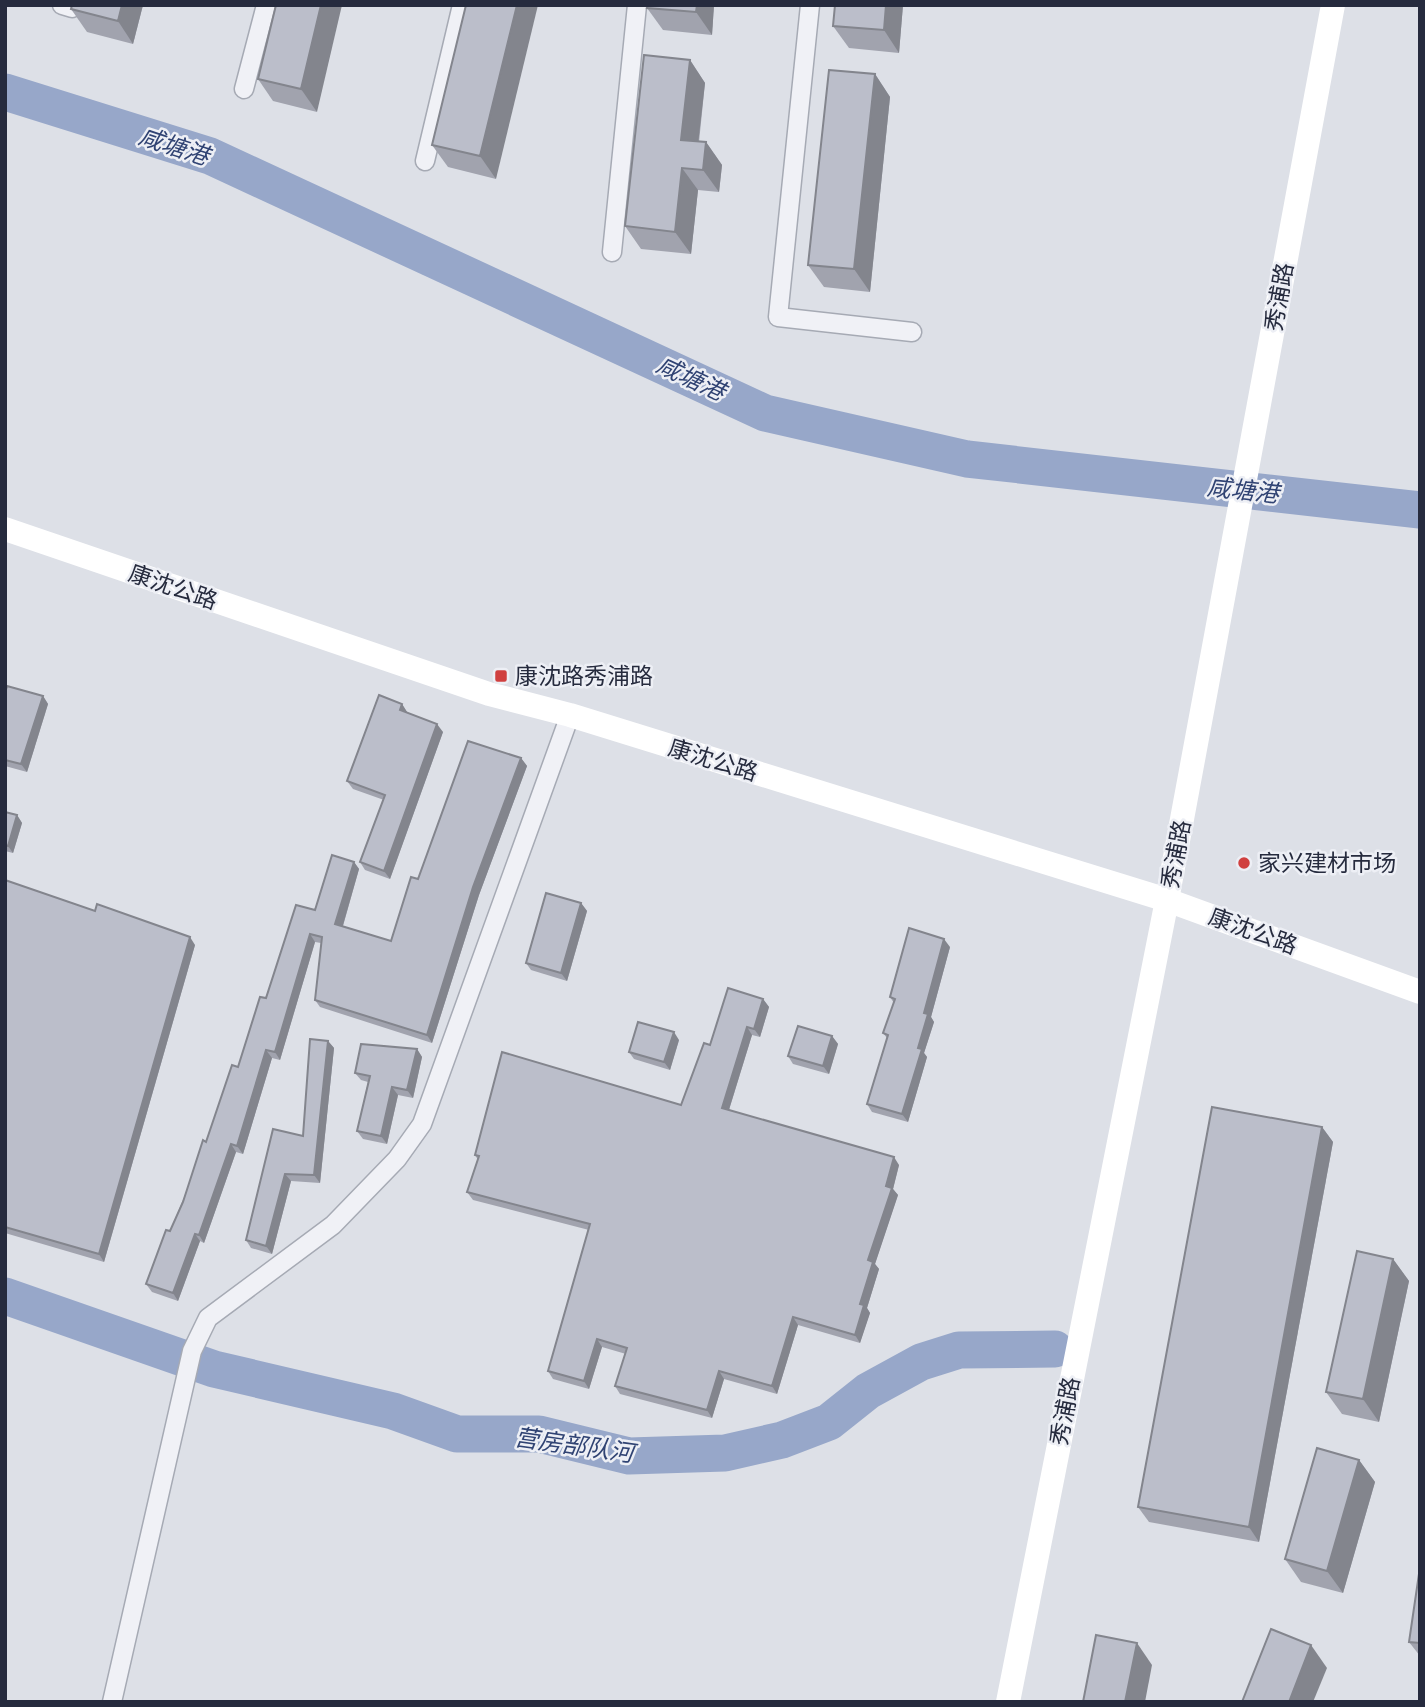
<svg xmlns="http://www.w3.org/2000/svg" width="1425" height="1707" viewBox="0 0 1425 1707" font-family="Montserrat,'Noto Sans SC',sans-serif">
<rect width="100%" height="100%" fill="#dde0e7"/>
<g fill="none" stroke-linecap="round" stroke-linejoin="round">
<g stroke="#97a7c9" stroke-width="37">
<polyline points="5,92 210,156 765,413 967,459 1420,510"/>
<polyline points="5,1296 214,1369 393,1411 457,1434 539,1434 629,1456 725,1453 782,1440 829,1422 868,1391 921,1362 959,1350 1055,1349"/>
</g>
<defs>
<g id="street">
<polyline points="62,5 72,8 73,5"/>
<polyline points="810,5 778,317 912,332"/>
<polyline points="244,89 266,5"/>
<polyline points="425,161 462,5"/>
<polyline points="612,252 637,5"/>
<polyline points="112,1702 192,1351 208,1318 333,1225 397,1159 422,1124 570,715"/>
</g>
</defs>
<use href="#street" stroke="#a6aab4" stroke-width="21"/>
<use href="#street" stroke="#f0f1f6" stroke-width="18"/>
<g stroke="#fff" stroke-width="24">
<polyline points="5,529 489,694 570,715 1167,900 1420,992"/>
<polyline points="1008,1702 1167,900 1333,5"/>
</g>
</g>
<g fill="#a1a3ae">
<polygon points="143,5 133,44 87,32 71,9"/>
<polygon points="276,5 317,112 273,101 258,79"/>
<polygon points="466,5 496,179 448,167 432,145"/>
<polygon points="714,5 712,35 663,30 647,8"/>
<polygon points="903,5 899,53 849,48 833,26"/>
<polygon points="690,60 705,83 699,142 706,142 722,165 719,192 698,190 691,254 641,249 625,226"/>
<polygon points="875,74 890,97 870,292 824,287 808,265"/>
<polygon points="5,693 43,696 48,704 27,772 5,766"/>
<polygon points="402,704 407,712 407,713 443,732 390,879 365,870 360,862 384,800 353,789 347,781"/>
<polygon points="521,758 527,766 479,895 432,1043 320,1007 315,1000 321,943 315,942 280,1060 272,1058 243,1154 236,1152 204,1243 200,1241 178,1301 152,1292 146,1284 170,1231 266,998 315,910 354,862 359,869 343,926 391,941 418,879"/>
<polygon points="5,812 17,815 22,823 13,853 5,851"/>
<polygon points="5,880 195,945 104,1262 5,1233"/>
<polygon points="581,903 587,911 567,981 531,970 526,963"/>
<polygon points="950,947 931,1017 934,1022 924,1053 927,1057 908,1122 872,1112 867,1104 887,1038 883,1033 894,1003 890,997"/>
<polygon points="763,999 769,1007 760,1037 752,1035 729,1110 899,1165 893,1189 898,1195 875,1264 879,1269 867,1308 870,1313 860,1343 798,1325 777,1394 724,1379 712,1418 620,1394 615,1386 626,1354 602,1347 589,1389 553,1379 548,1371 589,1230 473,1200 467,1192 478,1160 475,1155 681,1105 710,1045"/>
<polygon points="832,1036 838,1044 829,1074 793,1064 788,1056"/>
<polygon points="679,1040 670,1070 634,1059 629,1052"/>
<polygon points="328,1041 334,1048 320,1183 291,1181 272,1254 251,1248 246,1240 303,1136"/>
<polygon points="417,1049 422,1057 413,1098 398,1095 387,1144 363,1139 357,1131 368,1082 361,1080 355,1073"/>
<polygon points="1322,1127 1333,1142 1259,1542 1149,1522 1138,1507"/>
<polygon points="1393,1259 1409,1281 1379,1422 1342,1414 1326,1392"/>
<polygon points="1359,1460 1375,1482 1343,1593 1301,1582 1285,1559"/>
<polygon points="1420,1567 1420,1656 1409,1642"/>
</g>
<g fill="#83858d">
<polygon points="122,5 143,5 133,44 118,21"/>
<polygon points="321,5 342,5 317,112 301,89"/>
<polygon points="517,5 538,5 496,179 480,156"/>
<polygon points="697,5 714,5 712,35 696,12"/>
<polygon points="886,5 903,5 899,53 884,30"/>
<polygon points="690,60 705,83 696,162 681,140"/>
<polygon points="875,74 890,97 870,292 854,269"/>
<polygon points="706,142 722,165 719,192 703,170"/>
<polygon points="682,168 698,190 691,254 675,232"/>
<polygon points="43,696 48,704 27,772 21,764"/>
<polygon points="402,704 407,712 405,718 400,710"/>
<polygon points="437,724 443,732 390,879 384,871"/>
<polygon points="521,758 527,766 479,895 432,1043 427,1035 473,887"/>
<polygon points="17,815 22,823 13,853 8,846"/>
<polygon points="354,862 359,869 341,932 335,924"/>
<polygon points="581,903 587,911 567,981 561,973"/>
<polygon points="310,934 315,942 280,1060 275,1052"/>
<polygon points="190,937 195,945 104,1262 99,1254"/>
<polygon points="944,939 950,947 931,1017 934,1022 924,1053 927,1057 908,1122 902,1114 918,1048 924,1013"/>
<polygon points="763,999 769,1007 760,1037 754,1029"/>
<polygon points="747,1027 752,1035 727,1116 722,1108"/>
<polygon points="674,1032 679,1040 670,1070 664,1062"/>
<polygon points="832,1036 838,1044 829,1074 823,1066"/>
<polygon points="328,1041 334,1048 320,1183 314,1175"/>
<polygon points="417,1049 422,1057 413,1098 407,1090"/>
<polygon points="266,1050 272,1058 243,1154 237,1146"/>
<polygon points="392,1087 398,1095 387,1144 381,1136"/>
<polygon points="1322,1127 1333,1142 1259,1542 1249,1527"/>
<polygon points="231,1144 236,1152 204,1243 199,1235"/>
<polygon points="894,1157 899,1165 893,1189 898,1195 875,1264 879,1269 867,1308 870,1313 860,1343 855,1335 860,1304 868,1260"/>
<polygon points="285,1174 291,1181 272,1254 266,1246"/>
<polygon points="195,1234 200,1241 178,1301 173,1293"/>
<polygon points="1393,1259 1409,1281 1379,1422 1363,1399"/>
<polygon points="793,1317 798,1325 777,1394 772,1386"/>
<polygon points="597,1339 602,1347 589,1389 584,1381"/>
<polygon points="719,1371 724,1379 712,1418 707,1410"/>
<polygon points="1359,1460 1375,1482 1343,1593 1327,1571"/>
<polygon points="1137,1643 1152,1665 1145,1702 1125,1702"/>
<polygon points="1311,1645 1327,1668 1313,1702 1289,1702"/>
</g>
<g fill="#bbbeca" stroke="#83858d" stroke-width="2">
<polygon points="72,5 122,5 118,21 71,9"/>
<polygon points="276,5 321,5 301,89 258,79"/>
<polygon points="466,5 517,5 480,156 432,145"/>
<polygon points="648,5 697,5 696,12 647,8"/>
<polygon points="835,5 886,5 884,30 833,26"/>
<polygon points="644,55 690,60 681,140 706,142 703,170 682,168 675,232 625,226"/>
<polygon points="829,70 875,74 854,269 808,265"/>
<polygon points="7,686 43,696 21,764 5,760 5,693"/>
<polygon points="379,695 402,704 400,710 437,724 384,871 360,862 385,795 347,781"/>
<polygon points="468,741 521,758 473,887 427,1035 315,1000 322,937 310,934 275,1052 266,1050 237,1146 231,1144 199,1235 195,1234 173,1293 146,1284 166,1230 170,1231 183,1202 203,1140 206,1142 232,1065 238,1067 260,997 266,998 296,905 315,910 332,855 354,862 335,924 391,941 411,877 418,879"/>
<polygon points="5,812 17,815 8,846 5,845"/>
<polygon points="5,880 95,911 97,904 190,937 99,1254 5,1227"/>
<polygon points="546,893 581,903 561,973 526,963"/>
<polygon points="909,928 944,939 924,1013 928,1014 918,1048 922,1049 902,1114 867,1104 888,1035 883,1033 895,999 890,997"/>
<polygon points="728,988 763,999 754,1029 747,1027 722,1108 894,1157 886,1186 892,1188 868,1260 873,1262 860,1304 864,1305 855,1335 793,1317 772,1386 719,1371 707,1410 615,1386 627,1348 597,1339 584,1381 548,1371 590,1224 467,1192 479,1156 475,1155 502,1052 681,1105 704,1043 710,1045"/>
<polygon points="638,1022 674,1032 664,1062 629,1052"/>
<polygon points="798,1026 832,1036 823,1066 788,1056"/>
<polygon points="310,1039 328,1041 314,1175 285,1174 266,1246 246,1240 273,1129 303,1136"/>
<polygon points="361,1044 417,1049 407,1090 392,1087 381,1136 357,1131 370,1076 355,1073"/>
<polygon points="1212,1107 1322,1127 1249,1527 1138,1507"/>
<polygon points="1357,1251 1393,1259 1363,1399 1326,1392"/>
<polygon points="1317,1448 1359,1460 1327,1571 1285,1559"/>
<polygon points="1420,1567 1420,1643 1409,1642"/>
<polygon points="1271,1629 1311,1645 1289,1702 1242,1702"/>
<polygon points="1096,1635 1137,1643 1125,1702 1083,1702"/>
</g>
<g fill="#d0403f" stroke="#edeff5" stroke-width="2.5">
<rect x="494" y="669" width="14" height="14" rx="3.5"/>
<circle cx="1244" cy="863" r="7"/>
</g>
<g text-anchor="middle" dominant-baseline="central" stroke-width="5" stroke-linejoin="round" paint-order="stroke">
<g font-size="23" fill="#262b3e" stroke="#edeff5">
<text transform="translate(1279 297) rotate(-80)">秀浦路</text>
<text transform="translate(173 587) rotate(19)">康沈公路</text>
<text transform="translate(713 760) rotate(17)">康沈公路</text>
<text transform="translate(1176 854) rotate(-79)">秀浦路</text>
<text transform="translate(1253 931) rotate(20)">康沈公路</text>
<text transform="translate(1065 1411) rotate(-79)">秀浦路</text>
</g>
<g font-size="23" fill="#262b3e" stroke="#edeff5" text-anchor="start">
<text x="515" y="676">康沈路秀浦路</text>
<text x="1258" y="863">家兴建材市场</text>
</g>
<g font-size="24" font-style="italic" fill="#304373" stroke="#edeff5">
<text transform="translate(174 146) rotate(18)">咸塘港</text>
<text transform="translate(691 378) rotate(25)">咸塘港</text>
<text transform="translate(1243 490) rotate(6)">咸塘港</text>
<text transform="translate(574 1445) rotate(8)">营房部队河</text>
</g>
</g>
<rect width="1425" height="1707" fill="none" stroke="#262b3e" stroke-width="14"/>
</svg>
